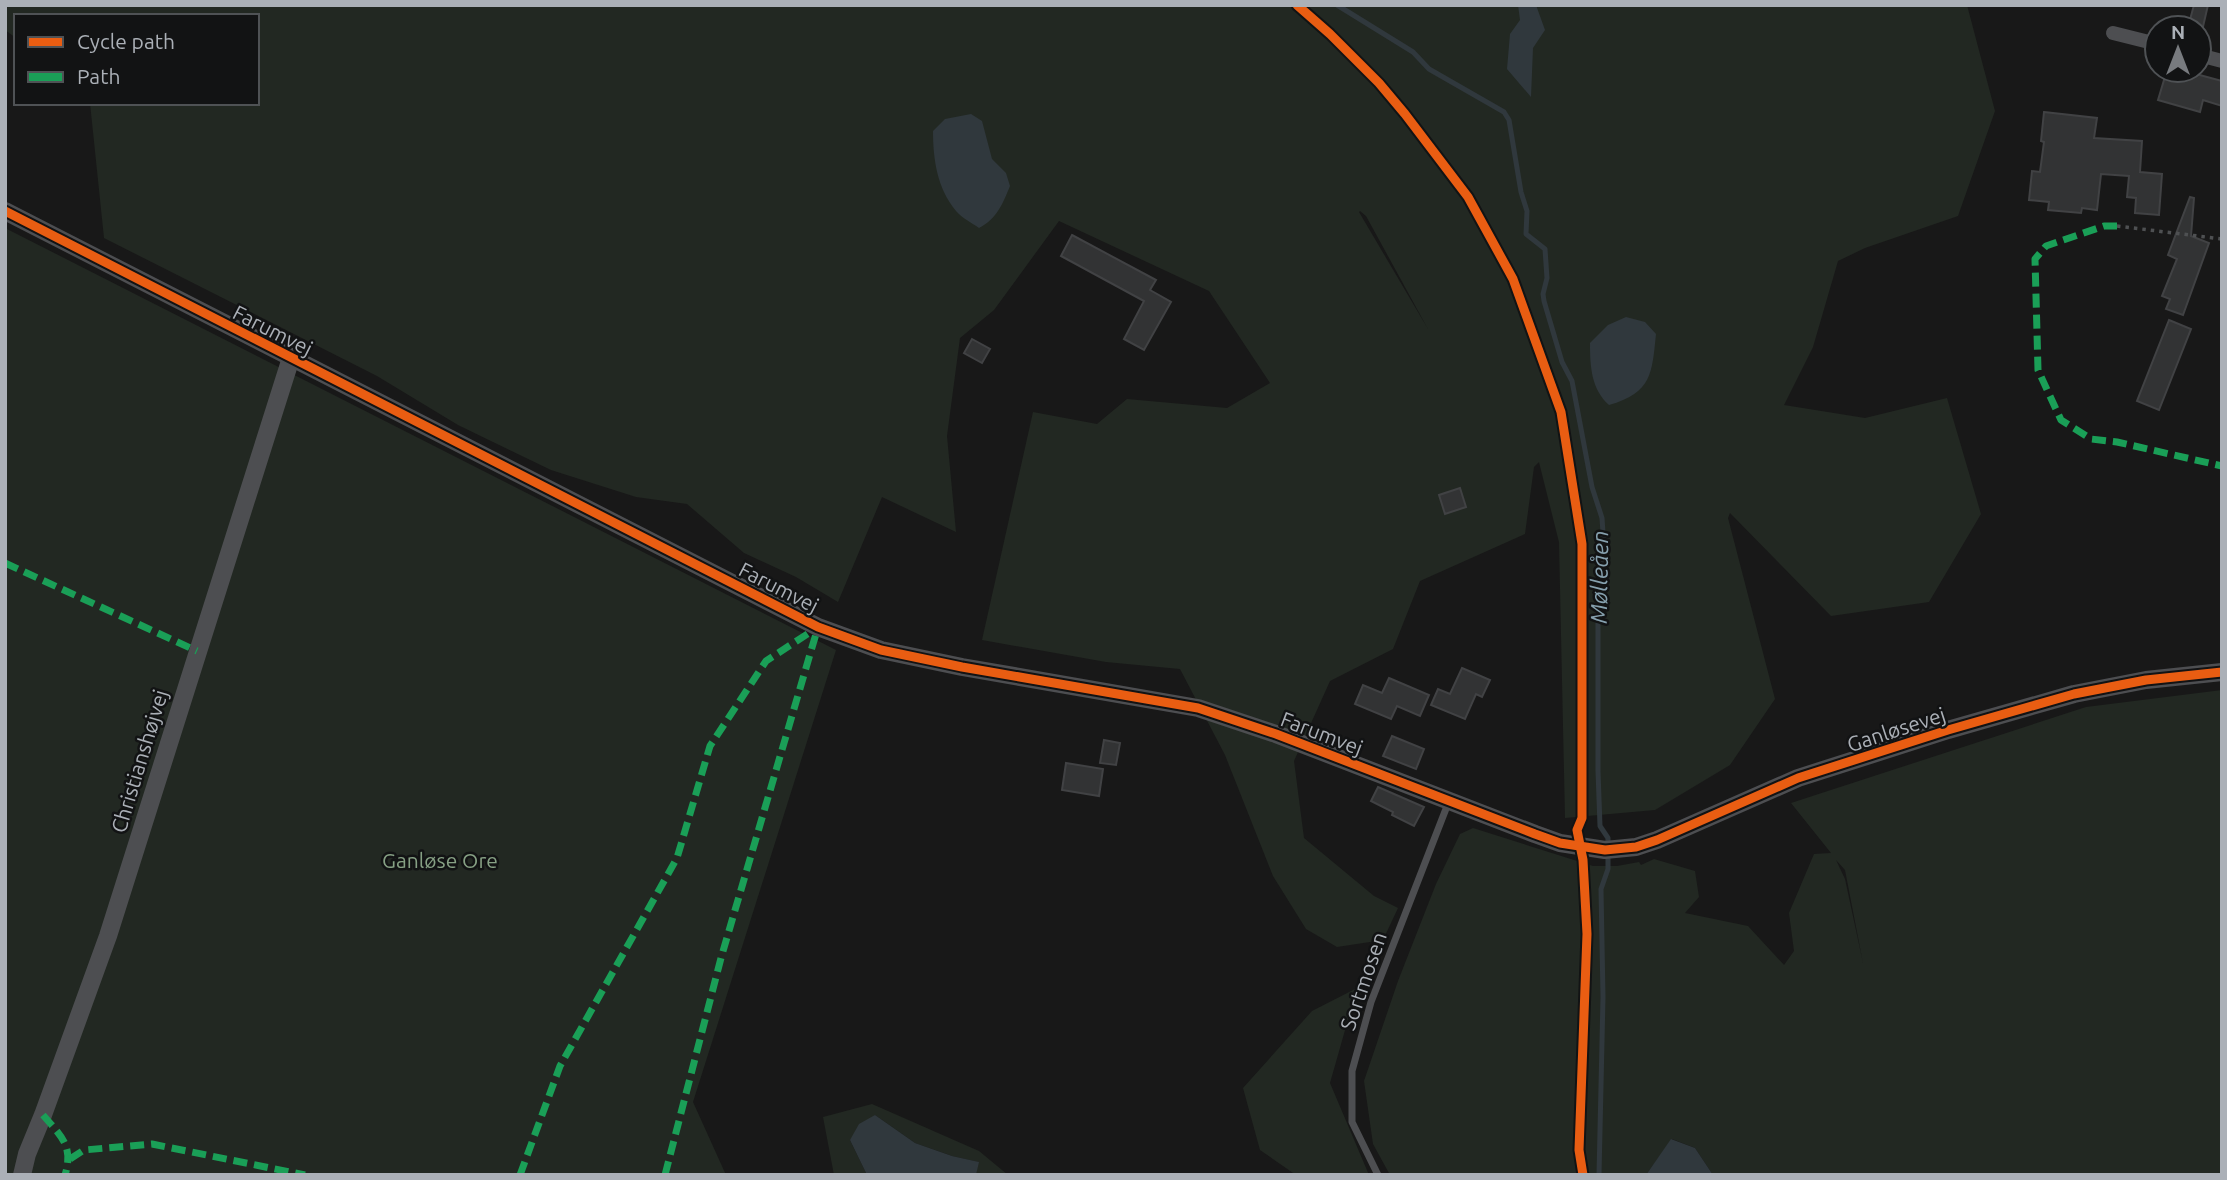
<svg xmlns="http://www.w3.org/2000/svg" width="2227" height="1180" viewBox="0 0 2227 1180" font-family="Ubuntu,sans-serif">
<rect width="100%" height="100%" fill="#181818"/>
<g fill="#222822" fill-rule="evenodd">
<path d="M5,5H1967L1995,111L1958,216L1865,248L1838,261L1813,347L1784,405L1865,418L1947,398L1981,514L1929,602L1831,616L1730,513L1728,518L1775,699L1730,765L1655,810L1565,818L1559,542L1539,462L1534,467L1525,534L1420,581L1393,649L1330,681L1294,761L1304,838L1374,896L1398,908L1383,940L1337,947L1306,929L1273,876L1225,755L1180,669L1106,662L982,640L1033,412L1097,424L1127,399L1227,408L1270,383L1209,291L1059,221L994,310L960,338L947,436L956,532L882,497L838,602L796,577L744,553L687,504L636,497L551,470L458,425L377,376L104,238L90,103H257V16H16V38L5,30ZM1360,211L1366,216L1428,329L1359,212Z"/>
<polygon points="5,228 836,650 693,1102 726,1175 5,1175"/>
<path d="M2222,690V1175H1713L1695,1148L1672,1139L1646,1175H1390L1373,1144L1364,1081L1398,981L1436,884L1460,834L1473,828L1593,866H1617L1639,862L1641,865L1654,859L1695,871L1699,897L1685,913L1748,926L1784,965L1794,951L1789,913L1814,854L1831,853L1791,803L2086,707ZM1836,860L1845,870L1863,963L1845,879Z"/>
<polygon points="1357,988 1330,1083 1369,1175 1296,1175 1260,1150 1243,1088 1312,1011"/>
<polygon points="872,1104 979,1151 1008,1175 976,1175 978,1162 952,1156 915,1143 875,1115 850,1140 867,1175 834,1175 823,1117"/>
</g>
<g fill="#30383d">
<polygon points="1518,5 1536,5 1545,30 1533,48 1531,97 1507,69 1510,34 1520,20"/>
<path d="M971,114L982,121L992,159L1006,173L1010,186C1003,203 997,219 979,228C972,223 962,218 956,211C937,188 933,159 933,131L945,119Z"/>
<path d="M1626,317L1645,322L1656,334C1652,373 1652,393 1609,405C1591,389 1590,366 1590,343L1608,325Z"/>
<polygon points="875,1115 915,1143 952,1156 979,1162 976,1175 867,1175 850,1140 859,1124"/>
<polygon points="1671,1139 1695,1148 1713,1175 1646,1175"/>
</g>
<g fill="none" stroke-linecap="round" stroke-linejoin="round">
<polyline stroke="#30383d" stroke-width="5" points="1337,5 1413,52 1429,69 1504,112 1509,120 1521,192 1527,211 1526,234 1545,249 1547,278 1543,294 1544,301 1562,362 1572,381 1592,487 1602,518 1604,548 1598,596 1598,771 1600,826 1608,838 1608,869 1601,889 1603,997 1599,1175"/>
</g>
<g fill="#323334" stroke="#414244" stroke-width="2">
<polygon points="2194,5 2208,5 2202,31 2199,28 2188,27"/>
<polygon points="2167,70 2197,70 2196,74 2222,81 2222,106 2203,100 2200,112 2158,100"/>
<polygon points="2044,112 2097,118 2094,138 2142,141 2140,172 2162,174 2159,215 2135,213 2136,198 2127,197 2129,176 2101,174 2097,210 2082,208 2081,213 2048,210 2049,202 2029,200 2032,171 2040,172 2044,142 2041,141"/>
<polygon points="2190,197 2194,198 2191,236 2209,243 2183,315 2166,309 2170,299 2162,296 2177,259 2168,255"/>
<polygon points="1072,235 1156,280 1150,290 1171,302 1144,350 1124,339 1144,301 1061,256"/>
<polygon points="2169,320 2191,329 2159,410 2137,401"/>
<polygon points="972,339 990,349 982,363 964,353"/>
<polygon points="1460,488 1466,507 1445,514 1439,495"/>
<polygon points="1462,668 1490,680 1482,697 1476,694 1465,719 1431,705 1438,689 1450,694"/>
<polygon points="1389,678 1429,695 1420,716 1397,706 1391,719 1355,704 1363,685 1382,693"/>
<polygon points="1392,736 1424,749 1416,769 1383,756"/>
<polygon points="1104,740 1120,743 1116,765 1100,763"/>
<polygon points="1066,763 1103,769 1099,796 1062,790"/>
<polygon points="1378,787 1424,807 1414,826 1392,815 1393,812 1371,801"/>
</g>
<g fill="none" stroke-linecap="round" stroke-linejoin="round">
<polyline stroke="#4e5052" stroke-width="3.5" stroke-dasharray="3.5 5" stroke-linecap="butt" points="2117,226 2222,239"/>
<polyline stroke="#4d4e51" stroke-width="7" points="1378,1175 1352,1122 1352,1071 1371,1002 1449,801"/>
<g stroke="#4d4e51" stroke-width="14">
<polyline points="2113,33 2157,44"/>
<polyline points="2199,55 2222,61"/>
</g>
<g stroke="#4d4e51" stroke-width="18">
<polyline points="5,211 818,627 881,650 962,667 1198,708 1276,734 1535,834 1560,843 1605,850 1636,847 1657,840 1798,778 1948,730 2074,694 2146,680 2222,672"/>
<polyline points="22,1175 27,1154 43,1115 108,936 291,358"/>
</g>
<g stroke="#1a9f57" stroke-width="7" stroke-dasharray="14 7" stroke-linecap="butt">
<polyline points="2117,226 2104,226 2046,246 2035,259 2038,370 2061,420 2091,439 2117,442 2222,466"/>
<polyline points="5,563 197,651"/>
<path d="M43,1115C61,1136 74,1146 65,1175"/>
<polyline points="70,1159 84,1150 152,1144 305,1175"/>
<polyline points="520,1175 560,1066 677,858 710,746 766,661 818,627"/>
<polyline points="665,1175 721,958 818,627"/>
</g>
<defs>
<g id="cycleway">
<polyline points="1297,5 1330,34 1379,83 1405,114 1468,197 1513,279 1561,412 1582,544 1582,818 1577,830 1583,860 1587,934 1579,1150 1583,1175"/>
<polyline points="5,211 818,627 881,650 962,667 1198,708 1276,734 1535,834 1560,843 1605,850 1636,847 1657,840 1798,778 1948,730 2074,694 2146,680 2222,672"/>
</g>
</defs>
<use href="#cycleway" stroke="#121314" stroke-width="13"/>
<use href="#cycleway" stroke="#e95d12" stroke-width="9"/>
</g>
<g text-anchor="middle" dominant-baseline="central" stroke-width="5" stroke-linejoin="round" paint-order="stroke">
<g font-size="21" fill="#abb0b7" stroke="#121314">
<text transform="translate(273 330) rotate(27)">Farumvej</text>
<text transform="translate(779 587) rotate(27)">Farumvej</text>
<text transform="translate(1896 729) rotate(-18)">Ganløsevej</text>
<text transform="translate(1322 733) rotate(21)">Farumvej</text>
<text transform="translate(139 761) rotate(-73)">Christianshøjvej</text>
<text transform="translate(1363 981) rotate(-71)">Sortmosen</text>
</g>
<g font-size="21" fill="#86a084" stroke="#121314">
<text x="440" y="860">Ganløse Ore</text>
</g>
<g font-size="23" font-style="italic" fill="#86a0ae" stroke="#121314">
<text transform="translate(1599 577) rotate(-89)">Mølleåen</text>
</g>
</g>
<rect width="2227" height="1180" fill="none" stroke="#abb0b7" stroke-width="14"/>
<rect x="14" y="14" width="245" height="91" fill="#121314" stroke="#4f5255" stroke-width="2"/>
<rect x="28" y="37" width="35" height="10" fill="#e95d12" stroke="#4f5255" stroke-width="2"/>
<text x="77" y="49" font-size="21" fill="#abb0b7">Cycle path</text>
<rect x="28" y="72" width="35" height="10" fill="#1a9f57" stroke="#4f5255" stroke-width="2"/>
<text x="77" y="84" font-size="21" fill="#abb0b7">Path</text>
<g transform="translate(2178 49)"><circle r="33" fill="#121314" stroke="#4f5255" stroke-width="2"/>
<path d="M0-5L12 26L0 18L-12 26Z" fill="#787b7f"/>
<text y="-10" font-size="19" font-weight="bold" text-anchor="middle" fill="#abb0b7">N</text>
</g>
</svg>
